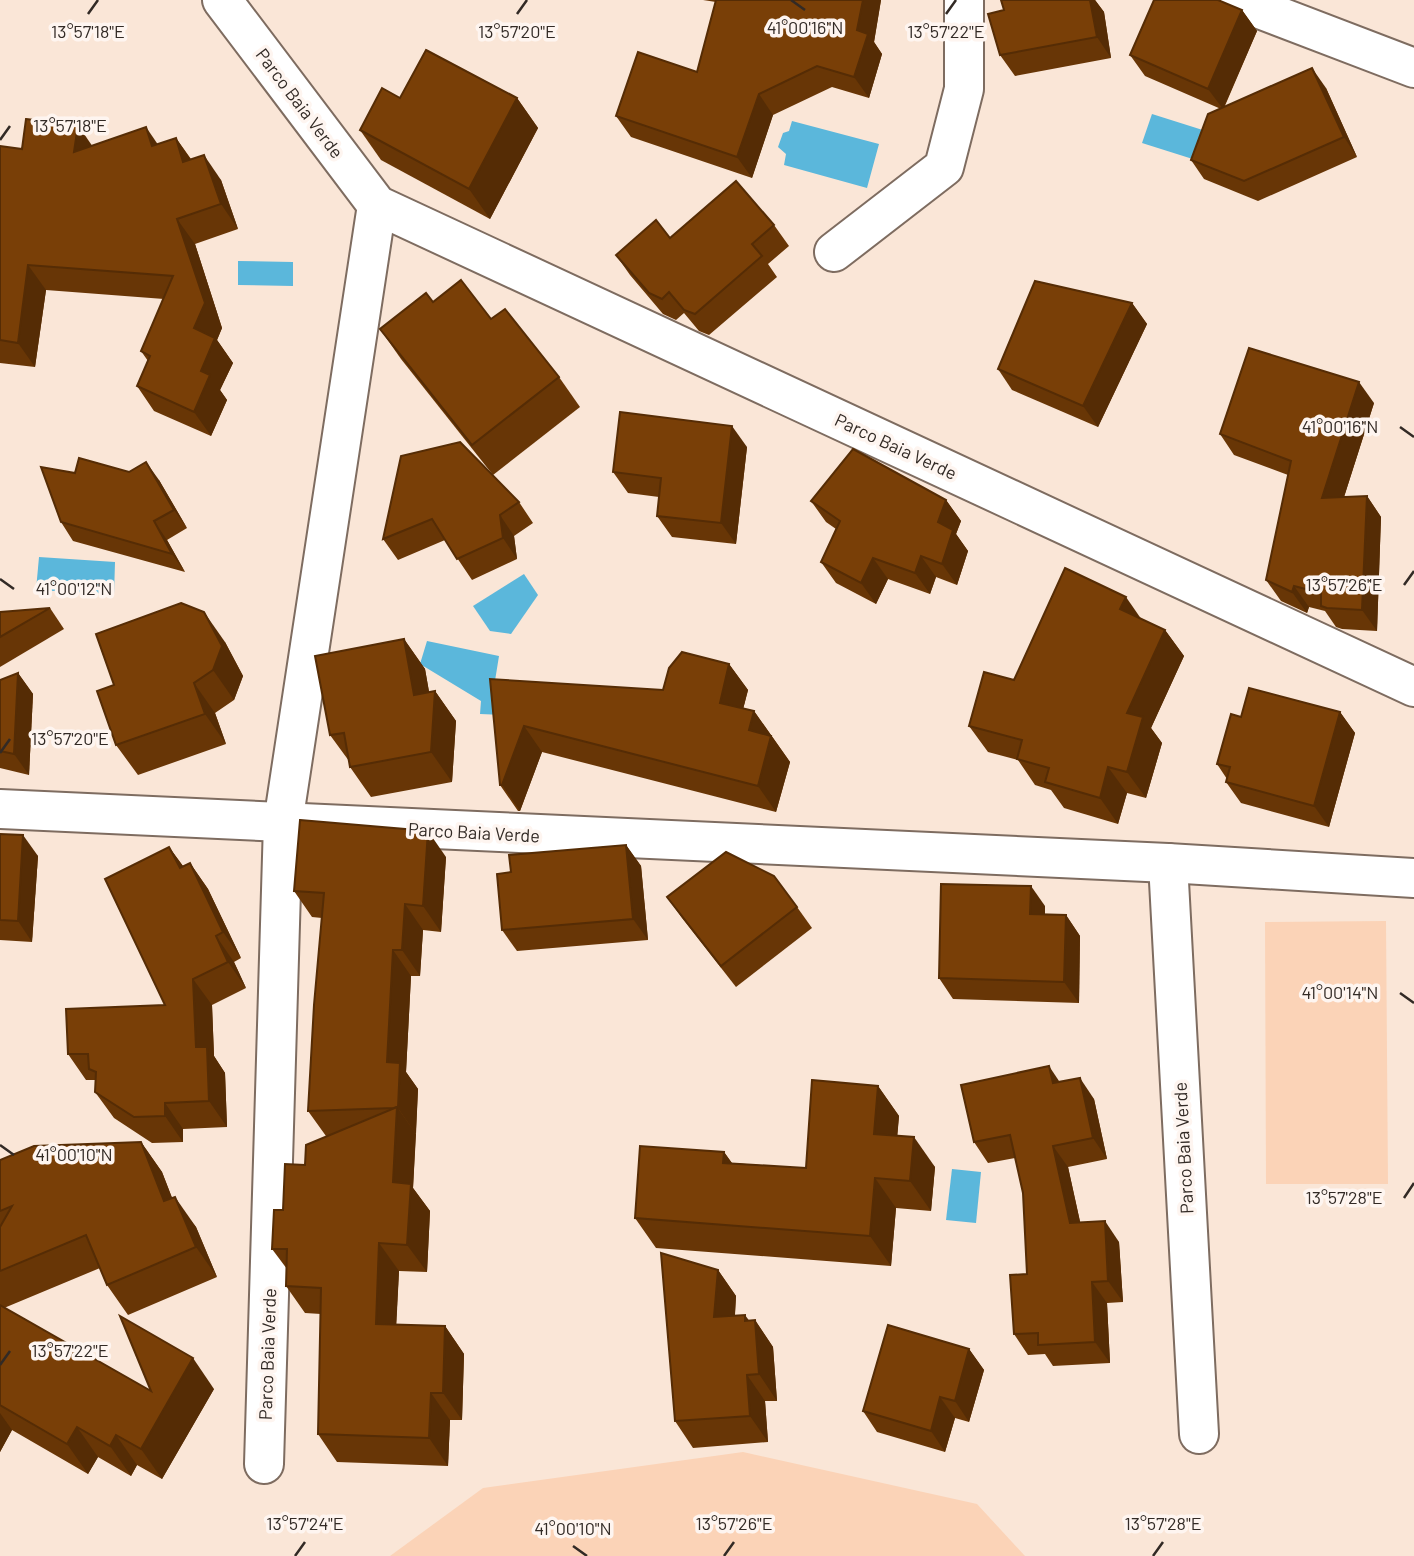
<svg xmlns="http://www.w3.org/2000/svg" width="1414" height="1556" viewBox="0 0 1414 1556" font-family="Barlow,sans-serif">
<rect width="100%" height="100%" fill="#fae6d7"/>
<g fill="#fbd3b7">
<polygon points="1386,921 1388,1184 1266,1184 1265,922"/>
<polygon points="743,1452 977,1504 1025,1556 390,1556 483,1488"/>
</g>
<g fill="#5bb7db">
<polygon points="1152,114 1209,132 1199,161 1142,143"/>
<polygon points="792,121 879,144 867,188 784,165 786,154 778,147 783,133 789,131"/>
<polygon points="238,261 293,262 293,286 238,285"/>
<polygon points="39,557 115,562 114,594 36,590"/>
<polygon points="524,574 538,595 511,634 490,631 473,606"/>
<polygon points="427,641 499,656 493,693 504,715 480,714 481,701 420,664"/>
<polygon points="952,1169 981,1172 976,1223 946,1220"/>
</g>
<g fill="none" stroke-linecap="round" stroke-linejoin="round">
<defs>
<g id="street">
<polyline points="222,0 377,205 1414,687"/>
<polyline points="1236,0 1414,68"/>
<polyline points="834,252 944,167 964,89 964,0"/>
<polyline points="0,809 1168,863 1414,878"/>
<polyline points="1168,863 1199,1434"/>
<polyline points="264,1464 283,823 377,205"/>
</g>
</defs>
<use href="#street" stroke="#7e6c60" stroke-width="42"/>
<use href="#street" stroke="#fff" stroke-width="38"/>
</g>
<g fill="#683606">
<polygon points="703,0 881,0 874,42 882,54 869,98 832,87 773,115 752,178 631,137 616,116 697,72 716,2"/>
<polygon points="1001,0 1095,0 1104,12 1111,58 1015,76 1000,55 1004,10"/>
<polygon points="1242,10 1257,31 1224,108 1326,88 1357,157 1258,201 1204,179 1191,160 1221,109 1145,76 1130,55"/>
<polygon points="400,98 517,98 538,128 490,219 381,160 360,130"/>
<polygon points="176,138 191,159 221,180 238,229 195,244 222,328 217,340 233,363 220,390 227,400 211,436 154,411 137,386 148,361 141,351 164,299 46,290 35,367 0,363 0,146 22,149 158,144"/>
<polygon points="774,225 789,246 768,264 777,277 709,335 699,331 684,313 676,320 663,314 630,275 616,255 670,238"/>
<polygon points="433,302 491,319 559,377 580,407 493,475 401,359 380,329"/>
<polygon points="1132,303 1147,324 1098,427 1012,390 998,369"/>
<polygon points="1374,403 1344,497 1367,496 1381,517 1377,631 1342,629 1336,627 1325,611 1309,607 1307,613 1281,601 1266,580 1288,475 1234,455 1220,434"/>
<polygon points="747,447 736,544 672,537 657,516 659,497 628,493 613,472"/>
<polygon points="401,456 519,502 533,523 514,536 517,559 472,580 445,540 398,560 383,539"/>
<polygon points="75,473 159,480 187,528 167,540 185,572 73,541 61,522"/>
<polygon points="946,500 961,521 956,534 968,551 957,585 936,577 930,594 888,579 876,604 836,583 821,562 836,529 826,522 811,501"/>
<polygon points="50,608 64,629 0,667 0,612"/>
<polygon points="1141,619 1165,630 1184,656 1151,728 1162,743 1146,798 1127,793 1118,824 1064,808 1051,790 1035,785 1018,760 988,752 969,726 1014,680"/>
<polygon points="404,639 425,669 429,692 435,691 456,721 452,782 371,797 350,767 349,761 330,735"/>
<polygon points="225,642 243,676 234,700 215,713 226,744 138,775 116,745 114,685"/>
<polygon points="729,664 748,690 743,709 754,711 790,762 776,812 542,752 520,811 518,811 500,785 490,679 663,690"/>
<polygon points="18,673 33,694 29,775 0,768 0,680"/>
<polygon points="1340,712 1355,733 1329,827 1241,803 1226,782 1227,779 1217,764"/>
<polygon points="0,834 38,856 32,942 0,940"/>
<polygon points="626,845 641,866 648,940 517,951 502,930 511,872"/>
<polygon points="169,847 183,866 190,863 208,889 241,958 234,962 246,988 212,1005 214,1056 225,1073 227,1127 183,1129 183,1142 152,1143 114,1118 95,1092 96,1080 86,1080 68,1054 165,1005"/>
<polygon points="446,857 441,932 423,930 420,976 411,976 406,1072 418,1089 413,1188 430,1211 427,1272 399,1271 396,1325 445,1326 464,1354 462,1420 450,1420 448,1466 337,1462 318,1434 321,1314 305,1313 286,1286 287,1269 272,1249 283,1210 305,1165 326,1136 308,1111 322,918 312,917 294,891"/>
<polygon points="667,897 797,907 812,928 736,987 682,918"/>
<polygon points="1045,906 1045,914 1066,915 1080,936 1079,1003 953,999 939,978"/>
<polygon points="1060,1082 1094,1099 1107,1159 1068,1167 1080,1222 1119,1242 1123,1302 1107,1303 1110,1363 1053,1366 1045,1354 1028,1355 1014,1334 1027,1274 1023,1193 1015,1158 988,1163 974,1142"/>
<polygon points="878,1086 899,1116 897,1136 935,1167 931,1211 896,1208 891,1266 656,1248 635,1218 724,1152 732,1163 806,1168"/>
<polygon points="141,1142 162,1172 172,1198 196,1227 217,1277 128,1315 107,1285 100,1268 4,1308 151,1391 214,1389 162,1479 137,1465 131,1476 98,1457 88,1474 12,1430 0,1452 0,1160"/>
<polygon points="718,1270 736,1296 735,1315 749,1321 755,1320 773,1347 777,1401 765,1401 768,1442 693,1448 675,1421"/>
<polygon points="969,1349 984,1370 969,1422 955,1418 945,1452 877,1432 863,1411"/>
</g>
<g fill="#552c05">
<polygon points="863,0 881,0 874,42 882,54 869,98 854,77 857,30"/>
<polygon points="1087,0 1095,0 1104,12 1111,58 1097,37"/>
<polygon points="1242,10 1257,31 1223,109 1208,89"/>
<polygon points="1312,68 1326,88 1357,157 1344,137"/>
<polygon points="759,94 773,115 752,178 737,157"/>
<polygon points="517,98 538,128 490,219 469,189"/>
<polygon points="78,125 95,150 74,152"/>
<polygon points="146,127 163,152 152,146"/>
<polygon points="176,138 193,163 183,162"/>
<polygon points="204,155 221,180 238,229 221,204"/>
<polygon points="177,219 195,244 222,328 217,340 233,363 220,390 227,400 211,436 194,412 201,371"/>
<polygon points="28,265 46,290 35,367 18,343"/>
<polygon points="1132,303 1147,324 1098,427 1083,406"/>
<polygon points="1359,382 1374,403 1337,519 1322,498"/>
<polygon points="732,426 747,447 736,544 721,523"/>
<polygon points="146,462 159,480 187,528 174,510"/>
<polygon points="1367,496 1381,517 1377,631 1362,610"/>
<polygon points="946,500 961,521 956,534 968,551 957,585 942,564 938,522"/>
<polygon points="500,515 514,536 517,559 503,538"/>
<polygon points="154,521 167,540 185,572 172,554"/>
<polygon points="921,556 936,577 930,594 915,573"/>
<polygon points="873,558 888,579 876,604 861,583"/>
<polygon points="1294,586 1309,607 1307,613 1292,592"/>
<polygon points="1126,597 1144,623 1120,609"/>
<polygon points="204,612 225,642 243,676 234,700 213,670"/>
<polygon points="1165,630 1184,656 1151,728 1162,743 1146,798 1127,772 1127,713"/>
<polygon points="404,639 425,669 433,714 435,691 456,721 452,782 431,752 414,695"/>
<polygon points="729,664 748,690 738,729 720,703"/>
<polygon points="18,673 33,694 29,775 14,754"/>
<polygon points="194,683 215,713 226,744 205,714"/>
<polygon points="754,711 790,762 776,812 758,786 749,730"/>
<polygon points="1340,712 1355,733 1329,827 1314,806"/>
<polygon points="524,726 542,752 520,811 502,785"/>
<polygon points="1108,767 1127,793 1118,824 1100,798"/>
<polygon points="428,831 446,857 441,932 423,906"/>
<polygon points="23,835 38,856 32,942 18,921"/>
<polygon points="626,845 641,866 648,940 633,919"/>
<polygon points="169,847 188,873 180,868"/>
<polygon points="190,863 208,889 241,958 223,932"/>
<polygon points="1031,886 1045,906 1045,935 1030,914"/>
<polygon points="405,904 423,930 420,976 402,950"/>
<polygon points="1066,915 1080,936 1079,1003 1064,982"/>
<polygon points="216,936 234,962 246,988 228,962"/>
<polygon points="393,950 411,976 406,1072 418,1089 416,1134 398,1108 387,1062"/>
<polygon points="193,979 212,1005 214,1056 225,1073 227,1127 209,1101 196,1047"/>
<polygon points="1049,1066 1063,1087 1053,1083"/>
<polygon points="1080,1078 1094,1099 1107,1159 1093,1138"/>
<polygon points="878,1086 899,1116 895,1164 874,1134"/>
<polygon points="165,1103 183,1129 183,1142 165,1116"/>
<polygon points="397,1107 416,1134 413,1188 430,1211 427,1272 407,1245 393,1182"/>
<polygon points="914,1137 935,1167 931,1211 910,1181"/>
<polygon points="141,1142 162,1172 185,1231 164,1201"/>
<polygon points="1053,1146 1068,1167 1085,1244 1070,1223"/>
<polygon points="724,1152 745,1182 723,1163"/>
<polygon points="875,1178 896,1208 891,1266 870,1236"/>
<polygon points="175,1197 196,1227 217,1277 196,1247"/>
<polygon points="1105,1221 1119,1242 1123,1302 1108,1281"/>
<polygon points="379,1243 399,1271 395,1351 376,1324"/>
<polygon points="718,1270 736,1296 733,1343 714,1317"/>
<polygon points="1092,1282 1107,1303 1110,1363 1095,1342"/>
<polygon points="745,1315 756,1330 755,1320 773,1347 777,1401 759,1374 745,1321"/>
<polygon points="445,1326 464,1354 462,1420 443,1393"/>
<polygon points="969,1349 984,1370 969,1422 955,1401"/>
<polygon points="193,1358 214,1389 162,1479 141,1449"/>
<polygon points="747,1375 765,1401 768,1442 750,1416"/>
<polygon points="431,1393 450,1420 448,1466 429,1438"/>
<polygon points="940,1397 955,1418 945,1452 931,1431"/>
<polygon points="0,1413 12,1430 0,1452"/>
<polygon points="77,1427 98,1457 88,1474 67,1444"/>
<polygon points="116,1435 137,1465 131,1476 110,1446"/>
</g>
<g fill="#793f07" stroke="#552c05" stroke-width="2">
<polygon points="716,0 863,0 857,30 868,34 854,77 817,66 759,94 737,157 616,116 638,52 697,72"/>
<polygon points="1001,0 1090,0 1097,37 1000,55 988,14 1004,10"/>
<polygon points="1154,0 1218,0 1242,10 1208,89 1130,55"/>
<polygon points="426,50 517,98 469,189 360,130 382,88 400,98"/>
<polygon points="1312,68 1344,137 1244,181 1191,160 1208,114"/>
<polygon points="26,119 78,125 74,152 146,127 152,146 176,138 183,162 204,155 221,204 177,219 205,303 194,328 215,338 201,371 210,375 194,412 137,386 150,356 141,351 173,276 28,265 18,343 0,340 0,146 22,149"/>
<polygon points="736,181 774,225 752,244 762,256 695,314 684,310 669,292 662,299 649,293 616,255 656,220 670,238"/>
<polygon points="461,280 491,319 505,309 559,377 472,445 380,329 426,293 433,302"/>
<polygon points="1035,281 1132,303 1083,406 998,369"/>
<polygon points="1249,348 1359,382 1322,498 1367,496 1362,610 1327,608 1321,606 1321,593 1294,586 1292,592 1266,580 1291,461 1220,434"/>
<polygon points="620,412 732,426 721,523 657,516 661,478 613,472"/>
<polygon points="460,442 519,502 500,515 503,538 457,559 432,519 383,539 401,456"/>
<polygon points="853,449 946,500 938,522 953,530 942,564 921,556 915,573 873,558 861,583 821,562 840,521 811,501"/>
<polygon points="79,458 129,472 146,462 174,510 154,521 172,554 61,522 41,467 75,473"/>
<polygon points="1065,568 1126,597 1120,609 1165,630 1127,713 1143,717 1127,772 1108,767 1100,798 1045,782 1049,768 1017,759 1022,740 969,726 984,672 1014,680"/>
<polygon points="181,603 204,612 222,646 213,670 194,683 205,714 116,745 97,691 114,685 96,634"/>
<polygon points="50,608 0,637 0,612"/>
<polygon points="404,639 414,695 435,691 431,752 350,767 344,733 330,735 315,656"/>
<polygon points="682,652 729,664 720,703 754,711 749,730 771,736 758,786 524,726 502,785 500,785 490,679 663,690 669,668"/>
<polygon points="18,673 14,754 0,751 0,680"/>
<polygon points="1249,688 1340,712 1314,806 1226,782 1230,767 1217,764 1231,714 1241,717"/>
<polygon points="300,820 428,831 423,906 405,904 402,950 393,950 387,1062 400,1063 398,1108 397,1107 394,1108 308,1111 314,1005 324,893 294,891"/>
<polygon points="0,834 23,835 18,921 0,920"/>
<polygon points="626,845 633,919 502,930 497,874 511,872 509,855"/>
<polygon points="169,847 180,868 190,863 223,932 216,936 228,962 193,979 196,1047 207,1047 209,1101 165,1103 165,1116 134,1117 95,1092 96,1072 89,1069 88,1054 68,1054 66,1009 165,1005 105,879"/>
<polygon points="726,852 774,876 797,907 721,966 667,897"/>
<polygon points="941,884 1031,886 1030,914 1066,915 1064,982 939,978"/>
<polygon points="1049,1066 1053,1083 1080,1078 1093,1138 1053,1146 1070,1223 1105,1221 1108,1281 1092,1282 1095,1342 1038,1345 1038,1333 1014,1334 1010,1275 1027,1274 1023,1193 1010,1135 974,1142 961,1085"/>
<polygon points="812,1080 878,1086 874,1134 914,1137 910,1181 875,1178 870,1236 635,1218 640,1146 724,1152 723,1163 806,1168"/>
<polygon points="397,1107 393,1182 411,1184 407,1245 379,1243 376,1324 445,1326 443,1393 431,1393 429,1438 318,1434 321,1288 286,1286 287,1249 272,1249 274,1210 283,1210 285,1164 305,1165 306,1145"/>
<polygon points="141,1142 164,1201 175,1197 196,1247 107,1285 86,1235 0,1271 0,1227 12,1206 0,1211 0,1160 34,1146"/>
<polygon points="661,1253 718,1270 714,1317 745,1315 745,1321 755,1320 759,1374 747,1375 750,1416 675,1421"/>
<polygon points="0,1305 151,1391 120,1316 193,1358 141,1449 116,1435 110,1446 77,1427 67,1444 0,1405"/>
<polygon points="888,1325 969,1349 955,1401 940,1397 931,1431 863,1411"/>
</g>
<path fill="none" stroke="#322a25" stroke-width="2.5" d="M791,0L805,10M88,14L98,0M517,14L527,0M946,14L956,0M0,140L10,126M1400,427L1414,437M0,579L14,589M1404,585L1414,571M0,753L10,739M1400,993L1414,1003M0,1145L14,1155M1404,1198L1414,1183M0,1365L10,1351M573,1546L587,1556M295,1556L305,1542M724,1556L734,1542M1153,1556L1163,1542"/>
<g text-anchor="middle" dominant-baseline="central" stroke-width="7" stroke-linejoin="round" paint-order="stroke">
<g font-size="18" fill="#322a25" stroke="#fef5f0">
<text transform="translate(300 103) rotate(53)">Parco Baia Verde</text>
<text transform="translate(896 446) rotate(25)">Parco Baia Verde</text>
<text transform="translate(474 832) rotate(3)">Parco Baia Verde</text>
<text transform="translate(1183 1148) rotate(-93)">Parco Baia Verde</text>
<text transform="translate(267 1354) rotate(-88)">Parco Baia Verde</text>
</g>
</g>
<g font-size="18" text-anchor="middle" fill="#322a25" stroke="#fef5f0" stroke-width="7" stroke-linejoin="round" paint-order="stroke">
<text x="805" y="34">41°00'16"N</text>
<text x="88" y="38">13°57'18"E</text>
<text x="517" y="38">13°57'20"E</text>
<text x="946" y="38">13°57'22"E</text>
<text x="70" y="132">13°57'18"E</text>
<text x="1340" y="433">41°00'16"N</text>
<text x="1344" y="591">13°57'26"E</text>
<text x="74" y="595">41°00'12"N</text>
<text x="70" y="745">13°57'20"E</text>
<text x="1340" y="999">41°00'14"N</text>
<text x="74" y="1161">41°00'10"N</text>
<text x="1344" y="1204">13°57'28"E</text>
<text x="70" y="1357">13°57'22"E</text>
<text x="305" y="1530">13°57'24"E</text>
<text x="734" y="1530">13°57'26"E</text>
<text x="1163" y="1530">13°57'28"E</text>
<text x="573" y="1535">41°00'10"N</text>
</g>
</svg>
